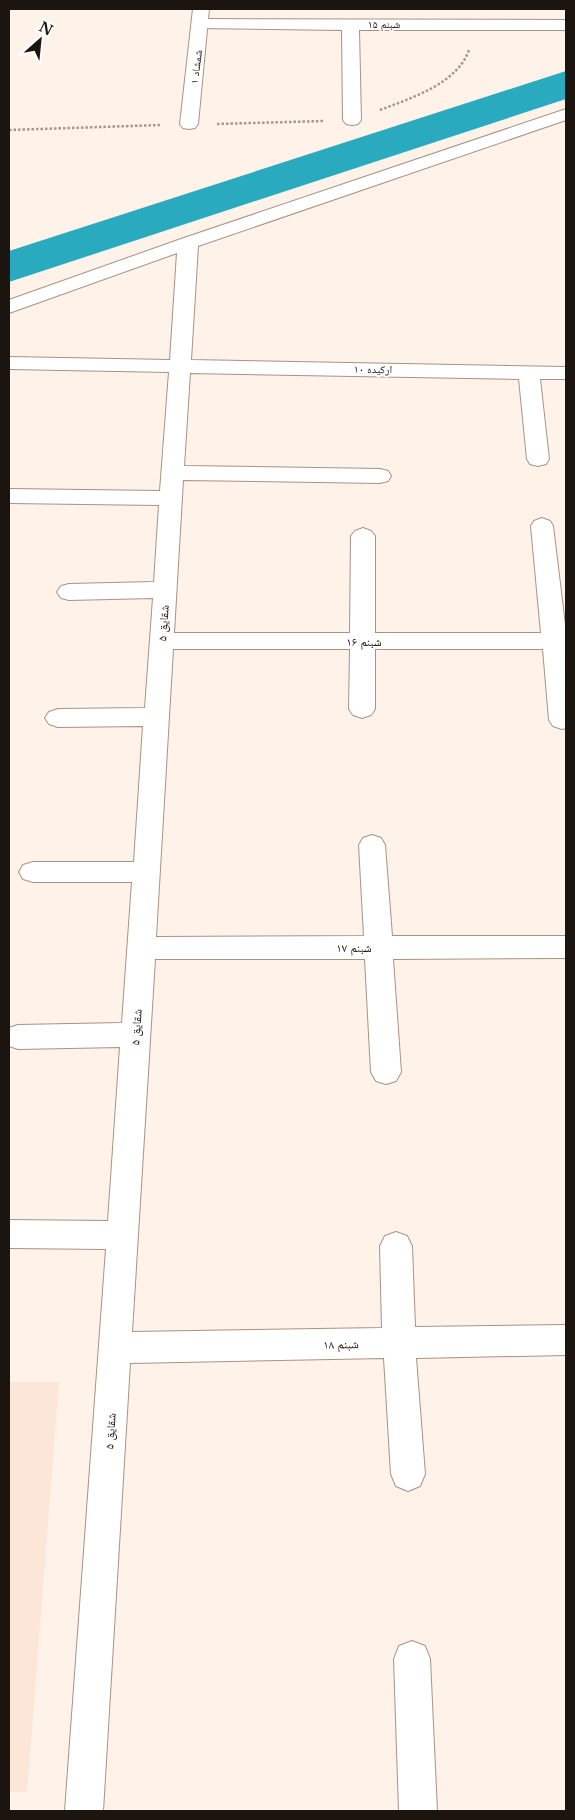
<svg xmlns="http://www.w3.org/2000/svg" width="575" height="1820" viewBox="0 0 575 1820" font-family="'Libre Baskerville','Noto Naskh Arabic',serif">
<rect width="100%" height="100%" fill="#fef2e9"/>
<polygon fill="#fce6d7" points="9,1382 59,1382 27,1792 9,1792"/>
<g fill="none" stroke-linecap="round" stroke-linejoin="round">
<polygon fill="#2aaabf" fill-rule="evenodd" points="566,71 566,99 9,282 9,251"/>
<defs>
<g id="street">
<polygon points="201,19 566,20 566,30 359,30 361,120 358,124 352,125 346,124 343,120 342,30 195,28 192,24 195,20"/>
<polygon points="566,109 566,120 198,246 191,360 566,367 566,379 540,379 549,459 546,464 538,466 530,464 527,459 519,379 190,373 184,466 380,469 388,471 391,476 388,481 380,483 183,480 174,633 350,633 351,536 355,531 363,528 371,531 375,536 375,633 541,633 531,526 534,521 542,518 550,521 553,526 566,633 566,728 562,729 553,726 549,720 543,649 375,649 375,709 371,715 362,718 353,715 349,709 350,649 173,649 156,937 364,936 359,845 363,838 372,835 381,838 385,845 392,936 566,936 566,958 393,959 401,1072 396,1081 386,1084 376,1081 371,1072 365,959 155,959 132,1332 382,1328 380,1246 385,1236 396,1232 407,1236 412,1246 415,1327 566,1325 566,1355 416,1358 425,1474 420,1486 408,1491 396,1486 391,1474 384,1358 130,1363 103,1811 65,1811 106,1249 9,1248 9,1220 108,1221 120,1047 18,1049 9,1046 9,1028 18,1025 122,1023 132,882 33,882 23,879 19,872 23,865 33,862 134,862 143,726 58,727 49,724 45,718 49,712 58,709 145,708 153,598 69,600 61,598 57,592 61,586 69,584 154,582 159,505 9,503 9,489 160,491 169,372 9,369 9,357 170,360 177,253 9,313 9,300 181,239"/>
<polygon points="412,1641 425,1646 430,1659 437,1811 399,1811 394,1659 399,1646"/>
</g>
<polygon id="secondary" points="193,9 209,9 198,124 195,128 189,129 183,128 180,124"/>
</defs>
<use href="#street" stroke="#a69386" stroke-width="2"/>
<use href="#secondary" stroke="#a69386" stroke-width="2"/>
<g stroke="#a29891" stroke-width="2.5" stroke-dasharray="2.5 2" stroke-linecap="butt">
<path d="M380,110C411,98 457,84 469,50"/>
<polyline points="217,124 323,121"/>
<polyline points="9,130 161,125"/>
</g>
<use href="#street" fill="#fff" fill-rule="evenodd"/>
<use href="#secondary" fill="#fff" fill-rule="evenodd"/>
</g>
<g text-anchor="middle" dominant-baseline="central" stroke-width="4" stroke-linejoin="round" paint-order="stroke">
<g font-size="11" fill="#1b140f" stroke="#fff">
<text x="384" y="24">شبنم ۱۵</text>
<text transform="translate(196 67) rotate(-83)">شمشاد ۱</text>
<text transform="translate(373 369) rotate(1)">ارکیده ۱۰</text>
</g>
<g font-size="12" fill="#1b140f" stroke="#fff">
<text transform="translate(163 623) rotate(-86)">شقایق ۵</text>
<text x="364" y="641">شبنم ۱۶</text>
<text x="354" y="947">شبنم ۱۷</text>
<text transform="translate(136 1027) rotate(-86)">شقایق ۵</text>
<text transform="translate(341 1344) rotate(-1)">شبنم ۱۸</text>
<text transform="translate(110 1431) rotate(-86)">شقایق ۵</text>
</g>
</g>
<rect width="575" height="1820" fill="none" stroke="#1b140f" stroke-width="20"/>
<g transform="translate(40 40) rotate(27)" stroke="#ffffff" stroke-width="4" paint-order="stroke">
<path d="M0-4L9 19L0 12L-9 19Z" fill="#1b140f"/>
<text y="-8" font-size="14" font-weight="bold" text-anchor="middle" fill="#1b140f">N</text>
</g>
</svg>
